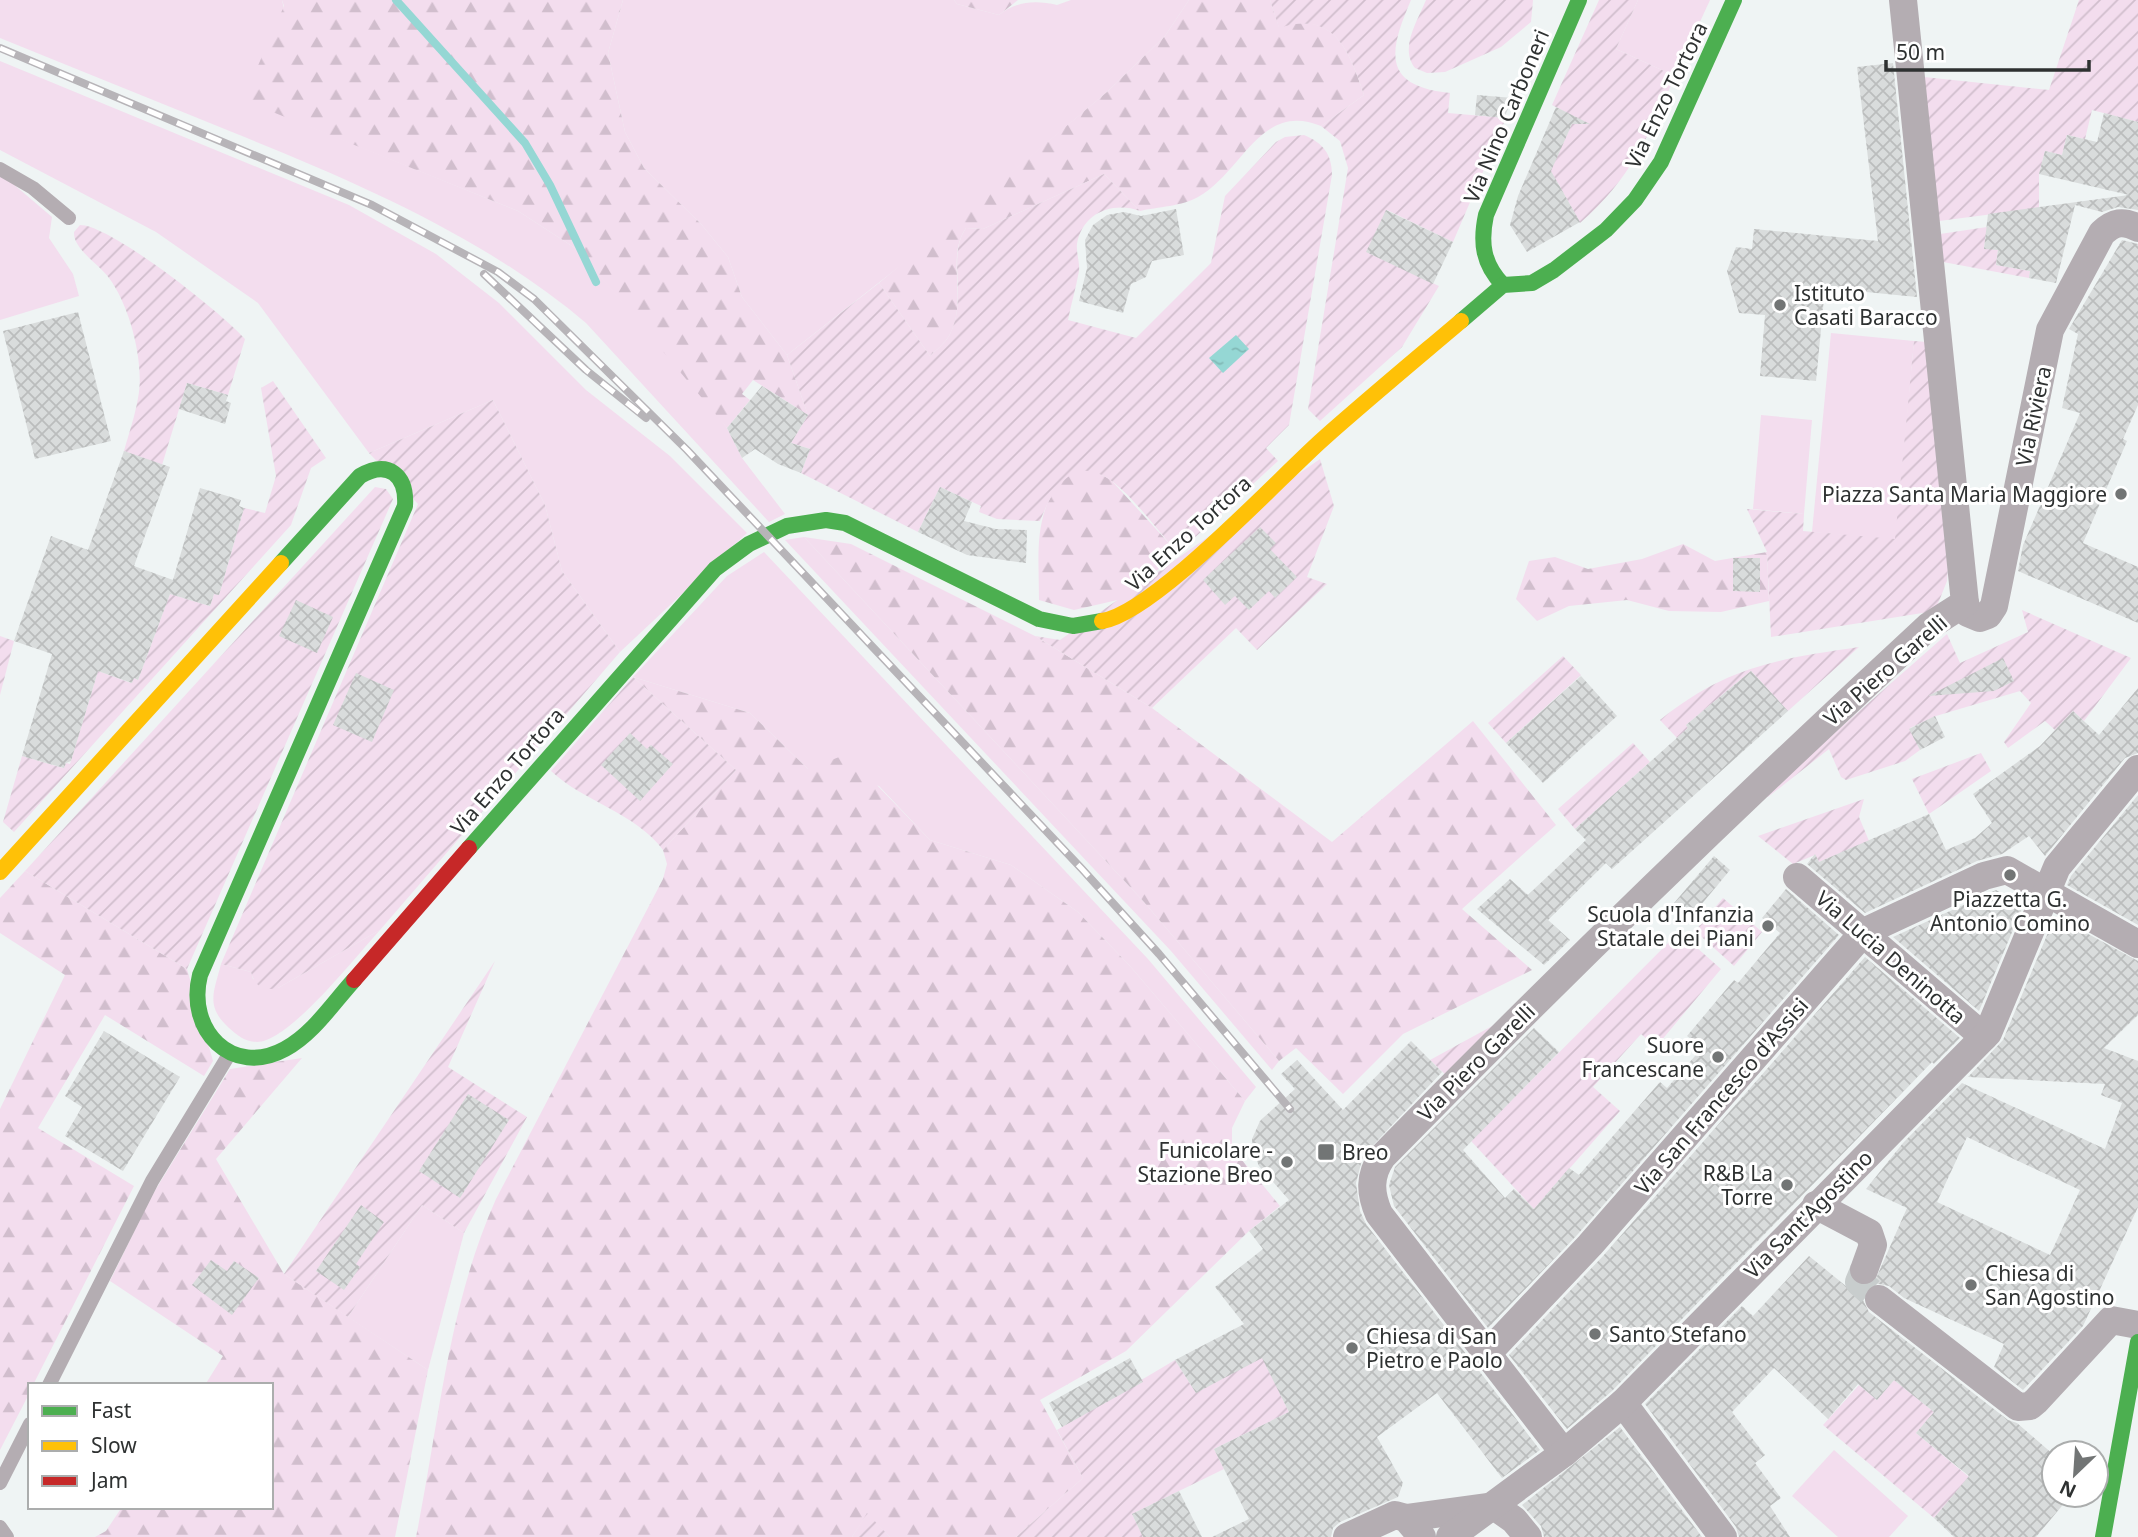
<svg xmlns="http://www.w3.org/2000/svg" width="2138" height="1537" viewBox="0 0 2138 1537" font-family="'Noto Sans',sans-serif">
<defs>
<pattern id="forest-firs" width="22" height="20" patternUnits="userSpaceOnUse" patternTransform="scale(1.75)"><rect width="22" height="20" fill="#f3ddee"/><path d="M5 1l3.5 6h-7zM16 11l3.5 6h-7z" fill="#d1becd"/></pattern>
<pattern id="garden-furrows" width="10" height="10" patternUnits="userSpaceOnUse" patternTransform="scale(1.75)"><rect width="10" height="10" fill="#f3ddee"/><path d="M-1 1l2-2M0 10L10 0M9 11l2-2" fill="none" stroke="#d1becd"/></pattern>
<pattern id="water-ripples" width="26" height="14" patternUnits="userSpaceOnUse" patternTransform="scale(1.75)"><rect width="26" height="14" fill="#95d7d4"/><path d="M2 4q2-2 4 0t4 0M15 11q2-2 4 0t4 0" fill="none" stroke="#81b9b6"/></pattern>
<pattern id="building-cross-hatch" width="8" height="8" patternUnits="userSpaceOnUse" patternTransform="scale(1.75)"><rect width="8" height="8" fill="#d9dcdc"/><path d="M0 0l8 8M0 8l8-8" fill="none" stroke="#bbbdbd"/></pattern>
</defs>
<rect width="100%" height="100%" fill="#eff4f4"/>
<g fill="#f3ddee">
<path d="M0,0H282L309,126L518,211L578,250L705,399L727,428L742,458L785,514L769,522L586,323C483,236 356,182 232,132C155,101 77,69 0,38Z"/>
<path d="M623,0H954L957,4L999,15C1016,1 1036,0 1057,5L1071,0H1189L1165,36L1107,92L919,251L787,355L742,297L728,257L701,224L644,168L625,132L608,53Z"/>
<polygon points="1638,0 1710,0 1675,76 1616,49"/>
<polygon points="0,61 349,205 436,254 499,303 586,390 670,456 747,533 620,652 562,571 545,505 493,400 369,453 258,303 156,232 0,150"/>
<polygon points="0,176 12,183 52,217 49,238 73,274 79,296 0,320"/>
<polygon points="1831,333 1914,341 1896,540 1812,532"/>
<polygon points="1761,415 1812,420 1804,514 1753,509"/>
<polygon points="804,537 1144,902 1279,1061 1272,1070 1171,951 785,540"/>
<polygon points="764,552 1148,959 1256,1087 1245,1101 1130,966 1078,912 1011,865 930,840 879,786 808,769 750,713 633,677 727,576"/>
<path d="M380,930C357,955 289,1042 257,1042C245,1042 237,1035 229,1028C205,1006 214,992 221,964L251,972L253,979L278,988Z"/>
<polygon points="422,1205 464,1233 428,1370 348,1317"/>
<polygon points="1834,1450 1908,1516 1889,1537 1838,1537 1792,1496"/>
</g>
<g fill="url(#forest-firs)">
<polygon points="282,0 623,0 608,53 625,132 644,168 701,224 728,257 742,297 787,355 808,415 753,380 742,394 750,400 727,428 578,250 518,211 243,100 284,6"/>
<polygon points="954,0 1018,0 999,15 957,4"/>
<path d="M1189,0H1270L1279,27C1334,10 1349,50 1364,95L1321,126C1260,101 1243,172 1198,197C1183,206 1157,207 1140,211L1104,174L983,229L966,228C945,258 969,301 949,336C945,343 936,350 930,356L879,283L1107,92L1165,36Z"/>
<path d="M1075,470H1093L1111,480L1178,553L1122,599L1074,610L1039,600C1039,552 1031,501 1075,470Z"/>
<polygon points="804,537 851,544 1035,636 1152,708 1332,842 1473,721 1556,825 1462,909 1532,970 1403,1034 1343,1094 1296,1048 1279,1061 1144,902"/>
<polygon points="1683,544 1715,561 1767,552 1769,601 1721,612 1669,611 1627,600 1569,606 1537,621 1516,599 1529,561 1555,557 1588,569 1642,559"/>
<path d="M633,677L750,713L808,769L847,754L930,840L1011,865L1078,912L1130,966L1245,1101L1232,1128V1148L1280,1206L1249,1231L1126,1351L1040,1400L1083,1478L1016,1537H890L867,1514L852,1537H416C439,1424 448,1306 496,1199L663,879L667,864L663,850L736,770Z"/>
<polygon points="25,871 187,969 213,1061 204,1076 105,1015 38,1128 134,1186 33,1385 30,1385 30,1392 0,1450 0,1109 65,975 0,933 0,898"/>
<polygon points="302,1058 216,1159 284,1274 428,1370 395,1537 95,1537 106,1531 122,1507 271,1507 271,1385 205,1385 223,1356 110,1281 151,1197 230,1069"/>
</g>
<g fill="url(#garden-furrows)">
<path d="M1270,0H1411C1389,51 1381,86 1450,93L1448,113L1506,118L1453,242L1387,210L1367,252L1439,286L1402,347L1320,421L1308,409L1348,168L1340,141L1321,126L1364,95C1349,50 1334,10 1279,28Z"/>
<path d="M1426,0H1533L1531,22L1501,47L1445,72L1427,73L1415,68C1399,48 1418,20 1426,0Z"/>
<path d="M1599,0H1638L1616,49L1675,76C1649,135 1630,180 1580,223L1558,183L1544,185L1575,117L1552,105Z"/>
<polygon points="2079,0 2138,0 2138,122 2092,110 2085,139 2067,135 2062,155 2045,151 2039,174 2039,208 1939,221 1924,77 2049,90"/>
<path d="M1304,135C1323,143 1332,154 1332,175L1289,425L1266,448L1278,461L1178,553C1133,504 1082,414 1040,521L997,519L979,512L981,506L940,487L918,532L801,473L810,449L791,443L808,415L787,355L879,283L930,356C936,350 945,343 949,336C969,299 946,257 966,228L983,229L1104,174L1140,211C1113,201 1082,213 1077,244C1076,253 1080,262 1079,271C1076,288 1071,304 1068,320L1136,338L1211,263L1225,196L1276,142L1285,137Z"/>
<path d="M80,225C111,225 222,313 245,339L228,395L187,383L162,465L124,451C129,433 135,416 138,398C145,364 130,306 109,278C99,264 73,249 74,232Z"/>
<polygon points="1987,227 1984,248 1998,250 1996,265 2030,271 2029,278 1943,262 1940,234"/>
<polygon points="1914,341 1927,342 1949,556 1947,581 1935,611 1771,637 1767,552 1747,509 1804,514 1803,531 1895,539"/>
<polygon points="273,381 326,458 311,468 291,525 14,832 3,822 22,756 63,768 66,763 70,764 98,671 131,683 134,678 138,680 170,594 210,606 214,594 219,595 244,508 265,513 276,476 261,388"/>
<path d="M493,400L545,505L562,571L620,652L380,930L278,988C264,991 255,987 251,972L221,964L418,504L369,453Z"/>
<polygon points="1320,459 1334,506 1307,577 1327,584 1257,650 1236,628 1152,708 1035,636 1060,640"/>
<polygon points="375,487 386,489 393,499 187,969 25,871"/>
<polygon points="2022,610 2131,658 2084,721 2073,711 2055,730 2045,721 2008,748 2004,742 2031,703 2020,691 1936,716 1910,728 1920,750 1905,761 1846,780 1841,777 1829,749 1768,797 1765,794 1947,634 1960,663 2028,632"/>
<polygon points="0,636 14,641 0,695"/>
<path d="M1859,647L1788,711L1751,671L1686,725L1688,728L1677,738L1660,720C1727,666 1778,659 1859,647Z"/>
<polygon points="1563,656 1581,675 1506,743 1488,723"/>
<path d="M633,677L736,770L663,850C636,813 584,802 551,771Z"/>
<polygon points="1633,743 1650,762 1575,829 1558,809"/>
<polygon points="1981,753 1991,771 1929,814 1912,779"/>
<polygon points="1864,799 1859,817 1869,841 1819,862 1815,855 1793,864 1758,836"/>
<polygon points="1723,898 1762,932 1734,966 1695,931"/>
<polygon points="1679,932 1721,969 1656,1047 1641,1034 1593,1087 1620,1111 1534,1209 1471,1141"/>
<polygon points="495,961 448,1067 527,1117 464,1233 422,1205 348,1317 284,1274"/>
<polygon points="1505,1019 1448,1077 1430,1060"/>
<polygon points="1282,1343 1279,1392 1289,1412 1214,1449 1224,1469 1132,1514 1143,1537 1016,1537 1083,1478 1057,1430 1175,1360 1196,1393"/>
<polygon points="1894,1380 1934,1412 1916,1433 1969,1477 1934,1518 1823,1425 1859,1385 1877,1400"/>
<polygon points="867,1513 890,1537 852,1537"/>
</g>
<polygon fill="url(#water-ripples)" points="1236,335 1249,349 1223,373 1209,358"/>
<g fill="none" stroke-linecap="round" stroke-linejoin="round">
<polyline stroke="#95d7d4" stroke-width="8" points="396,0 525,143 550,185 596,282"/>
</g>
<g fill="url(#building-cross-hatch)" fill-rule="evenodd">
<polygon points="1893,63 1917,297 1825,288 1816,381 1760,376 1765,315 1739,313 1727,271 1736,247 1752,249 1754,229 1878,241 1857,67"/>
<polygon points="1477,95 1513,98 1504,118 1475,115"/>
<polygon points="1556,107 1590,124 1572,124 1551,171 1580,222 1527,252 1510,225 1518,196"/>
<polygon points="2104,113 2138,122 2138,210 2118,207 2102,212 2075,205 2056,283 2029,278 2030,271 1996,265 1998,250 1984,249 1988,214 2129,195 2039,174 2045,151 2062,155 2067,135 2097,142"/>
<polygon points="1176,209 1184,255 1152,261 1146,277 1131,284 1123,313 1079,301 1087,268 1085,240 1093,225 1107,215 1124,212 1141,216"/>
<polygon points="1386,210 1453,242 1433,284 1366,252"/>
<polygon points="2122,240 2138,244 2138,405 2123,439 2127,441 2083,543 2138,567 2138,623 2018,571 2023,545 2080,413 2062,408 2078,334 2069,329"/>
<polygon points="78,312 111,441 35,459 3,331"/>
<polygon points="187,383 228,395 226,401 231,403 225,424 179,409"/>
<polygon points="762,386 808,415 791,443 810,449 801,473 778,464 755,449 742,458 727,428"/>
<polygon points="124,451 170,467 134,566 173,580 200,488 241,500 239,506 244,508 219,595 214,594 210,606 170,594 138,680 134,678 132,683 98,671 71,761 66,763 64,768 22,756 52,654 14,641 51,536 88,550"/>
<polygon points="940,487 972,502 964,521 996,529 1027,530 1026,563 967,555 918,532"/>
<polygon points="1260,527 1276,543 1270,549 1297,577 1275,598 1269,591 1249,610 1235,596 1225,605 1203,580"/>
<polygon points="1733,558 1760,558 1760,592 1733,591"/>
<polygon points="296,600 333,617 317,653 279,636"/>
<polygon points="2003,658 2014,681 1994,691 1928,696"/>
<polygon points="1751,671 1788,711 1612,869 1606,863 1548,920 1570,940 1544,965 1477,909 1510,879 1528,895 1586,840 1575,829 1688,728 1686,725"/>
<polygon points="356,673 394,690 372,742 333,725"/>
<polygon points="1581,676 1617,716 1543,783 1506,743"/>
<polygon points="2138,688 2138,753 2125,758 2045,856 2029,836 2002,854 1977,861 1865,913 1807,864 1815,854 1819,862 1929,814 1946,850 1975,838 1992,823 1973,794 2040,746 2073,711 2099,735"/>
<polygon points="1935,716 1945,737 1920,750 1909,729"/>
<polygon points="630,733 647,749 651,745 673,764 640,801 601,765"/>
<polygon points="2138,795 2138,925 2067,885 2071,876"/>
<polygon points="1714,856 1730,870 1686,923 1669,909"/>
<polygon points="1786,889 1839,935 1578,1234 1488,1328 1394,1206 1389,1185 1395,1167 1534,1028 1559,1052 1463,1150 1505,1198 1514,1189 1534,1209 1569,1168 1579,1175 1660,1082 1667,1088 1702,1048 1687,1036 1734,980 1738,983 1780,933 1762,918"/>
<polygon points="1996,890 2023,906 1979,1011 1893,937"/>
<path d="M2055,916L2138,961V1015L2104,1048L2138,1061V1207L2083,1326L2023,1390L1994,1367L2004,1344L1904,1298L1889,1286L1874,1283L1907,1208L1866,1189L1903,1143L1962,1083L2105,1149L2122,1103L2101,1095L2105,1084L1968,1077L2003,1040ZM1967,1137L2080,1190L2050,1255L1937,1202Z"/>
<polygon points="1865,957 1960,1038 1934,1064 1932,1062 1612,1391 1567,1429 1509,1355 1603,1256"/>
<polygon points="104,1031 180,1077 123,1171 65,1136 82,1107 65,1096"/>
<polygon points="1411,1041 1442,1072 1363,1156 1356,1183 1360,1211 1366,1224 1540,1450 1502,1478 1437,1393 1377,1437 1403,1483 1398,1497 1340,1522 1333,1528 1331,1537 1212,1537 1249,1519 1214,1449 1289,1412 1262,1358 1196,1393 1175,1360 1244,1324 1215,1287 1263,1249 1249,1231 1289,1200 1259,1166 1253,1152 1252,1139 1260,1121 1295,1089 1281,1074 1297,1060 1343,1110"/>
<polygon points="468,1094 509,1120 460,1198 419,1171"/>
<polygon points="361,1205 384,1222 356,1264 360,1267 344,1290 316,1271"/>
<polygon points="1809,1256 1863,1300 1869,1312 2008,1420 2017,1423 2054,1455 2054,1495 2071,1495 2036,1537 1954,1537 1934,1518 1969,1476 1916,1433 1934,1412 1894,1380 1877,1400 1858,1384 1828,1419 1774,1368 1732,1412 1765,1455 1755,1463 1781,1498 1770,1506 1790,1537 1739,1537 1736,1527 1645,1404 1742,1306 1753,1316"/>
<polygon points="211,1260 227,1271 234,1261 259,1278 232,1315 192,1285"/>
<polygon points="1130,1358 1143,1382 1062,1427 1049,1403"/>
<polygon points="1620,1427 1702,1537 1544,1537 1541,1526 1522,1505"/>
<polygon points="1179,1491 1202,1537 1143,1537 1132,1514"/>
</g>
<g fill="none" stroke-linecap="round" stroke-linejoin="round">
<polyline stroke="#c8cdcd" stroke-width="28" stroke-dasharray="28 14" stroke-linecap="butt" points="1864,1270 1859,1282 1879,1299"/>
<g stroke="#b4adb2" stroke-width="14">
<polyline points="0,169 33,188 69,218"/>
<polyline points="49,1385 152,1181 230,1053"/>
<polyline points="0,1483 30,1424"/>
<polyline points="0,1527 7,1537"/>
</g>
<g stroke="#b4adb2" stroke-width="28">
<path d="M1965,603L1968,613L1980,618L1988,615L1994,606L2050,330L2102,233C2114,222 2123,220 2138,228"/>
<polyline points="1797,877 1984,1037"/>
<polyline points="1816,1205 1869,1233 1873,1245 1864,1270"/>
<polyline points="1879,1299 2018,1407 2030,1406 2036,1401 2111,1320 2138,1325"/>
<polyline points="1486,1355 1590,1245 1864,932 1984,876 2007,870 2138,944"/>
<polyline points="1623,1403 1723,1537"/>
<path d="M1564,1453L1379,1214C1370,1193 1369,1176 1382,1157C1560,975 1742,799 1929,626L1965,603L1903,0"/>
<polyline points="1406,1518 1494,1506 1514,1520 1528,1537"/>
<polyline points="1347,1537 1395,1515 1406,1518 1422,1537"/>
<polyline points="1450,1537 1564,1453 1623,1403 1988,1033 2057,867 2138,769"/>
</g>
<g stroke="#4caf50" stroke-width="16">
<path d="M1503,285C1483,264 1480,243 1486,215L1579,0"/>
<polyline points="1461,321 1503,285 1532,283 1554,270 1606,230 1635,200 1661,162 1734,0"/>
<path d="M281,563L360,476C389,459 407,476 405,506L200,975C186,1030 232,1078 285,1049C313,1034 333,1003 354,980"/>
<polyline points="469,848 715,569 749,544 787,526 826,520 845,523 1039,619 1073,626 1102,621"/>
<polyline points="2103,1537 2138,1342"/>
</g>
<g stroke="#ffc107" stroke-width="16">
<path d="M1102,621C1154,613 1278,479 1323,439C1368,399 1415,360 1461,321"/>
<polyline points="0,872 281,563"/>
</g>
<polyline stroke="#c62828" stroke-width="16" points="354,980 469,848"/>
<defs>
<g id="rail">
<polyline points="0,48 372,205 498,272 534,299 687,450 1082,869 1159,954 1290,1109"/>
<polyline points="484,274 586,370 646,418"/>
</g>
</defs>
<use href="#rail" stroke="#b7b4b8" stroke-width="8"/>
<use href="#rail" stroke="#fff" stroke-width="5" stroke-dasharray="16" stroke-linecap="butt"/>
</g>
<g fill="#727575" stroke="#fff" stroke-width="2.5">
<circle cx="1780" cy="305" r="7"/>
<circle cx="2121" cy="494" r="7"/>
<circle cx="2010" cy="875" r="7"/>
<circle cx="1768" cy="926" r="7"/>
<circle cx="1718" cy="1057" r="7"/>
<rect x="1317" y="1143" width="18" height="18" rx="3.5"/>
<circle cx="1287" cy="1162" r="7"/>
<circle cx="1787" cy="1185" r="7"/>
<circle cx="1971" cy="1285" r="7"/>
<circle cx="1595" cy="1334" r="7"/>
<circle cx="1352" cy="1348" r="7"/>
</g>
<g text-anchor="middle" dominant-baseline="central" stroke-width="6" stroke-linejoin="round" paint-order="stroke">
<g font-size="21" fill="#2e3131" stroke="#fff">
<text transform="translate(1666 95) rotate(-64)">Via Enzo Tortora</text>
<text transform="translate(1506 116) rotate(-67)">Via Nino Carboneri</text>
<text transform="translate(2033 416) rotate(-78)">Via Riviera</text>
<text transform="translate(1188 533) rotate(-42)">Via Enzo Tortora</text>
<text transform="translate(1885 670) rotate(-41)">Via Piero Garelli</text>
<text transform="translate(507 771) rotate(-49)">Via Enzo Tortora</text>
<text transform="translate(1891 957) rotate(41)">Via Lucia Deninotta</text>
<text transform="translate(1476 1062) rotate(-45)">Via Piero Garelli</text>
<text transform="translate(1721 1096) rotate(-49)">Via San Francesco d'Assisi</text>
<text transform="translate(1808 1214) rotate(-45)">Via Sant'Agostino</text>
</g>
<g font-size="21" fill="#2e3131" stroke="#fff" text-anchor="start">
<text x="1794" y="293">Istituto<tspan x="1794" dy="24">Casati Baracco</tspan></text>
<text x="2107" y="494" text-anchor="end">Piazza Santa Maria Maggiore</text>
<text x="2010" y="899" text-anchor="middle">Piazzetta G.<tspan x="2010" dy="24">Antonio Comino</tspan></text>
<text x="1754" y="914" text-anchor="end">Scuola d'Infanzia<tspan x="1754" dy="24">Statale dei Piani</tspan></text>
<text x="1704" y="1045" text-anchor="end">Suore<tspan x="1704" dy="24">Francescane</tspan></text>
<text x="1273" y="1150" text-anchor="end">Funicolare -<tspan x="1273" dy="24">Stazione Breo</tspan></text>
<text x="1342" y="1152">Breo</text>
<text x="1773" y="1173" text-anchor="end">R&amp;B La<tspan x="1773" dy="24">Torre</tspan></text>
<text x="1985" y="1273">Chiesa di<tspan x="1985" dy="24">San Agostino</tspan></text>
<text x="1609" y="1334">Santo Stefano</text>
<text x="1366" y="1336">Chiesa di San<tspan x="1366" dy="24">Pietro e Paolo</tspan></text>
</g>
</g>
<rect x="28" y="1383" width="245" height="126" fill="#ffffff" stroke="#abadad" stroke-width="2"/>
<rect x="42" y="1406" width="35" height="10" fill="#4caf50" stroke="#abadad" stroke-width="2"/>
<text x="91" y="1418" font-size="21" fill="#2e3131">Fast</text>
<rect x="42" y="1441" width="35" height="10" fill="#ffc107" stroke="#abadad" stroke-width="2"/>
<text x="91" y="1453" font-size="21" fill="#2e3131">Slow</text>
<rect x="42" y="1476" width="35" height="10" fill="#c62828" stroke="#abadad" stroke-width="2"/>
<text x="91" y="1488" font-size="21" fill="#2e3131">Jam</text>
<g transform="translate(2075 1474) rotate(205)"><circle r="33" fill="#ffffff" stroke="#abadad" stroke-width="2"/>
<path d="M0-5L12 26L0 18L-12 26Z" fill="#727575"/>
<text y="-10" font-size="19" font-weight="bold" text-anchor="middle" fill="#2e3131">N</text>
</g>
<path d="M1886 60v10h203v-10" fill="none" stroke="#2e3131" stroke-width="3.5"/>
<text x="1896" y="60" font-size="21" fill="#2e3131" stroke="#ffffff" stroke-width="5" paint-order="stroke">50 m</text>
</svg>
